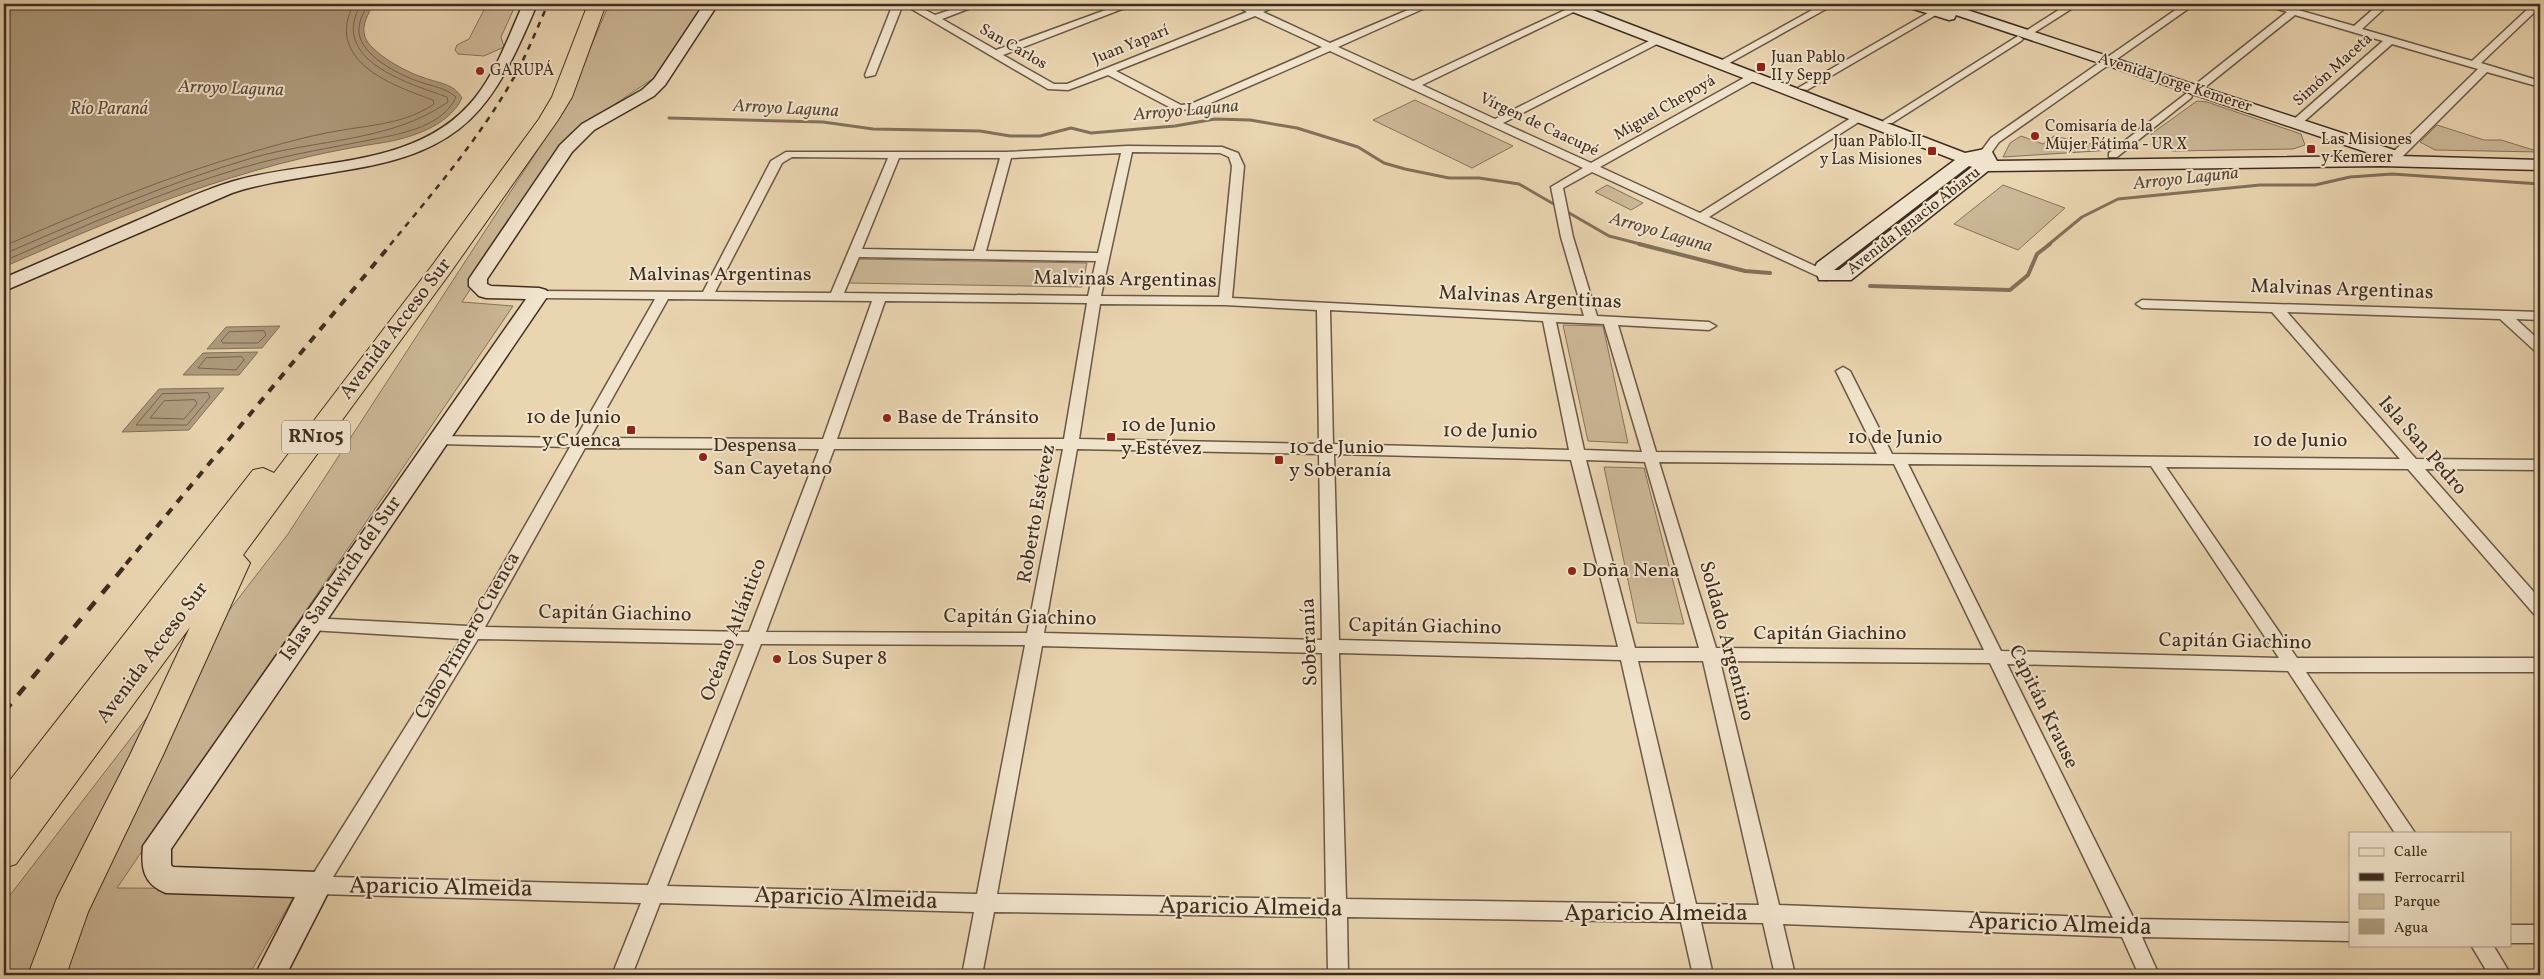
<svg xmlns="http://www.w3.org/2000/svg" width="2544" height="979" viewBox="0 0 2544 979" font-family="Vollkorn,serif">
<rect width="100%" height="100%" fill="#e9d5b0"/>
<filter id="stains"><feTurbulence type="fractalNoise" baseFrequency=".004" numOctaves="4"/><feColorMatrix values="0 0 0 0 .2 0 0 0 0 .09 0 0 0 0 .02 0 0 0 .5 -.17"/></filter>
<radialGradient id="worn" r=".72"><stop offset=".6" stop-color="#630" stop-opacity="0"/><stop offset="1" stop-color="#630" stop-opacity=".3"/></radialGradient>
<g fill="#ccb898" stroke="#86725c">
<polygon points="487,4 516,4 501,37 504,47 484,56 458,54 455,50 457,45 469,39"/>
<polygon points="609,4 704,4 660,74 570,134 462,302 513,306 117,888 298,889 249,975 4,975 4,903 288,534 565,108"/>
<polygon points="1415,100 1513,146 1472,168 1373,120"/>
<polygon points="2197,101 2207,102 2301,134 2305,145 2293,149 2172,151 2152,138 2151,134"/>
<polygon points="2437,125 2484,140 2501,140 2540,152 2435,150 2420,142"/>
<path d="M2021,136L2043,144L2054,136C2074,141 2093,143 2112,150L2003,157L2010,143Z"/>
<polygon points="1607,185 1643,203 1631,210 1595,192"/>
<polygon points="2003,185 2065,208 2018,250 1954,224"/>
<polygon points="859,259 1087,263 1082,287 849,283"/>
<polygon points="1563,325 1603,326 1628,443 1588,441"/>
<polygon points="1604,467 1644,468 1684,624 1637,623"/>
</g>
<g fill="#af9c7f" stroke="#827059">
<path d="M4,4H374C368,14 361,25 365,37C371,53 406,72 422,77C437,83 454,83 462,98C448,128 405,140 374,144C244,164 124,214 4,267Z"/>
<polygon points="280,326 262,348 207,349 226,327"/>
<polygon points="258,352 239,375 183,375 203,353"/>
<polygon points="224,388 189,430 122,432 159,389"/>
</g>
<g fill="none" stroke-linecap="round" stroke-linejoin="round">
<g stroke="#776450" stroke-width="1">
<path d="M4,246C85,211 167,176 252,152C280,144 308,136 337,131C370,125 405,124 434,104L433,100C400,88 340,68 347,23C348,17 351,10 353,4"/>
<path d="M4,254C85,219 167,183 252,158C317,139 391,142 448,102L447,97C408,83 328,60 361,4"/>
<path d="M4,261C82,227 160,192 241,168C285,155 330,148 375,139C404,133 443,126 456,97C445,87 430,86 417,81C398,74 362,56 359,33C358,23 363,13 368,4"/>
<polygon points="264,331 266,335 258,343 223,343 221,341 229,332"/>
<polygon points="242,357 244,360 236,370 198,368 206,358"/>
<polygon points="208,393 210,397 187,425 136,425 162,394"/>
<polygon points="195,400 197,404 184,419 150,418 164,401"/>
</g>
<g stroke="#827059" stroke-width="3">
<polyline points="669,118 823,122 873,129 980,131 1010,136 1040,136 1071,128 1091,133 1175,126 1215,119 1250,120 1297,128 1358,147 1384,163 1405,169 1449,178 1479,178 1519,184 1609,236 1644,245"/>
<polyline points="2048,245 2082,217 2118,199 2260,185 2315,185 2350,177 2392,174 2540,184"/>
</g>
<g stroke="#827059" stroke-width="4">
<polyline points="1639,244 1745,271 1770,273"/>
<polyline points="1870,286 2010,290 2028,275 2037,254 2050,244"/>
</g>
<defs>
<g id="street">
<polygon points="893,4 903,4 875,75 866,77 865,75"/>
<path d="M903,4H914L935,15L968,4H981L942,19L996,50L1122,4H1135L1003,55L1054,84H1067L1247,12L1232,4H1244L1255,9L1268,4H1281L1263,12L1330,43L1422,4H1434L1338,47L1413,81L1578,4H1590L1422,85L1495,119L1655,38H1661V42L1503,123L1591,163L1749,75H1757V79L1600,167L1700,213L1854,116H1862V120L1709,217L1830,273L1832,276L1830,279L1826,280L1592,172L1563,188L1573,237L1597,316L1709,322L1716,326L1709,330L1618,325L1656,452L1877,454L1836,371L1843,367L1850,371L1892,454L2400,459L2272,312L2142,308L2136,304L2142,300L2540,312V320L2516,319L2540,341V352L2535,351L2500,319L2287,312L2416,459L2540,460V470L2425,469L2540,599V616L2534,614L2408,469L2166,467L2297,658H2540V672H2306L2415,833H2395L2288,671L2007,664L2134,919L2350,923V941L2142,937L2159,975H2139L2122,937L1783,924L1795,975H1775L1763,923L1701,922L1713,975H1693L1681,922L1347,917L1348,975H1328L1327,917L994,912L982,975H962L974,912L660,903L632,975H612L641,903L317,894L310,891L307,885L310,879L461,639L310,630L304,628L302,624L304,620L310,618L468,626L570,447L439,444L432,439L434,436L576,438L655,299L539,298L533,294L535,291L703,292L771,161L786,152H1006L1127,146L1222,147L1238,153L1244,166L1232,298L1584,316L1561,237L1551,187L1583,168L1330,51L1197,109L1175,110L1108,75L1068,90L1048,89ZM1255,16L1322,47L1191,104L1181,105L1116,71ZM1132,152L1220,153L1229,157L1232,166L1219,297L1101,296ZM1121,153L1098,253L986,251L1011,158ZM792,157L888,158L831,293L715,292L782,163ZM899,158H1000L974,251L862,249ZM859,257L1096,261L1088,296L844,293ZM668,299L872,301L823,439L590,438ZM885,301L1087,303L1064,439H837ZM1100,304L1225,305L1317,310L1319,444L1079,439ZM1330,310L1543,321L1569,450L1333,444ZM1556,322L1604,324L1642,452L1584,450ZM585,448L819,449L749,632L485,627ZM834,449H1063L1027,633L766,632ZM1077,449L1319,454L1322,640L1044,633ZM1334,454L1571,460L1618,647L1339,640ZM1586,460L1645,462L1699,648H1635ZM1659,462L1894,464L1984,650L1716,648ZM1908,464L2151,466L2279,658L2001,651ZM478,639L744,644L648,885L333,877ZM761,644L1025,645L977,894L667,886ZM1042,646L1322,653L1326,899L997,894ZM1339,653L1621,660L1676,904L1346,899ZM1638,661H1703L1759,905L1696,904ZM1720,661L1990,663L2113,918L1779,905Z"/>
<polygon points="1823,4 1835,4 1724,66 1715,64"/>
<polygon points="2068,4 2079,4 2029,36 2021,34"/>
<polygon points="2184,4 2195,4 1999,142 1989,156 1981,156 1979,154 1991,138"/>
<polygon points="2263,4 2277,4 2354,26 2379,4 2389,4 2362,29 2472,61 2533,4 2540,4 2540,7 2481,63 2540,81 2540,87 2487,72 2396,163 2388,163 2386,161 2391,154 2478,69 2392,44 2300,125 2292,125 2292,121 2383,41 2295,15 2199,92 2191,92 2191,88 2287,12"/>
<polygon points="1933,10 1941,12 1807,90 1798,88"/>
<polygon points="2018,36 2023,39 2021,41 1892,123 1884,123 1883,121"/>
<polygon points="2187,93 2192,96 2191,98 2117,157 2109,157 2109,153"/>
<rect x="2510" y="925" width="30" height="18"/>
<polygon points="2471,945 2493,945 2511,975 2489,975"/>
</g>
<g id="secondary">
<path d="M523,4H537C493,109 466,151 347,170C309,177 269,181 232,193L4,291V278C48,259 92,240 136,221C168,207 200,191 234,181C314,158 417,170 475,98C497,70 509,36 523,4Z"/>
<path d="M704,4H718L665,85L654,96L594,130L572,152L487,279V284L491,286L539,288L546,290L549,294L171,849V865L173,867L317,872L327,876L332,885L286,975H255L295,897L166,893C143,884 141,868 143,846L526,299L486,298L479,296L469,286V279L560,145L582,124L642,90L654,79Z"/>
<path d="M1558,4H1577L1965,153L1985,149L1991,150L1997,161L2378,156L1956,15L1954,19L1949,20L1907,7L1905,4H1949L2397,151L2398,156L2540,160V170L2381,166L1988,171L1851,280H1819L1815,267L1817,263L1955,160L1560,7ZM1969,166L1972,167L1839,270H1834Z"/>
</g>
<polygon id="highway" points="588,4 606,4 572,97 558,120 450,273 243,555 250,563 163,755 88,912 66,975 28,975 57,898 130,755 190,627 16,864 4,868 4,788 253,470 263,468 274,473 434,263 539,119 552,97"/>
</defs>
<use href="#street" stroke="#6a5744" stroke-width="3"/>
<use href="#secondary" stroke="#3f2d20" stroke-width="3"/>
<use href="#highway" stroke="#3f2d20" stroke-width="2"/>
<use href="#street" fill="#f1e4cc" fill-rule="evenodd"/>
<use href="#secondary" fill="#f1e4cc" fill-rule="evenodd"/>
<use href="#highway" fill="#e9d5b0" fill-rule="evenodd"/>
<path stroke="#3f2d20" stroke-width="2.5" stroke-dasharray="6 6" stroke-linecap="butt" d="M390,245C435,190 484,133 518,70C529,49 538,26 548,4"/>
<polyline stroke="#3f2d20" stroke-width="4" stroke-dasharray="8 8" stroke-linecap="butt" points="126,564 391,244"/>
<polyline stroke="#3f2d20" stroke-width="4.5" stroke-dasharray="11 11" stroke-linecap="butt" points="4,712 128,562"/>
</g>
<g fill="#8f2418" stroke="#f1e4cc" stroke-width="2">
<rect x="1756" y="62" width="10" height="10" rx="2.5"/>
<circle cx="480" cy="71" r="5"/>
<circle cx="2035" cy="136" r="5"/>
<rect x="2306" y="144" width="10" height="10" rx="2.5"/>
<rect x="1927" y="146" width="10" height="10" rx="2.5"/>
<circle cx="887" cy="418" r="5"/>
<rect x="626" y="425" width="10" height="10" rx="2.5"/>
<rect x="1106" y="432" width="10" height="10" rx="2.5"/>
<circle cx="703" cy="457" r="5"/>
<rect x="1274" y="455" width="10" height="10" rx="2.5"/>
<circle cx="1572" cy="571" r="5"/>
<circle cx="777" cy="659" r="5"/>
</g>
<g text-anchor="middle" dominant-baseline="central" stroke-width="4" stroke-linejoin="round" paint-order="stroke">
<g font-size="16" fill="#3f2d20" stroke="#f1e4cc">
<text transform="translate(1131 45) rotate(-22)">Juan Yaparí</text>
<text transform="translate(1013 47) rotate(30)">San Carlos</text>
<text transform="translate(2333 70) rotate(-42)">Simón Maceta</text>
<text transform="translate(2175 83) rotate(18)">Avenida Jorge Kemerer</text>
<text transform="translate(1665 108) rotate(-30)">Miguel Chepoyá</text>
<text transform="translate(1539 125) rotate(25)">Vírgen de Caacupé</text>
<text transform="translate(1914 221) rotate(-38)">Avenida Ignacio Abiaru</text>
</g>
<g font-size="16" fill="#3f2d20" stroke="#f1e4cc" text-anchor="start">
<text x="1771" y="58">Juan Pablo<tspan x="1771" dy="18">II y Sepp</tspan></text>
<text x="490" y="71">GARUPÁ</text>
<text x="2045" y="127">Comisaría de la<tspan x="2045" dy="18">Mujer Fátima - UR X</tspan></text>
<text x="2321" y="140">Las Misiones<tspan x="2321" dy="18">y Kemerer</tspan></text>
<text x="1922" y="142" text-anchor="end">Juan Pablo II<tspan x="1922" dy="18">y Las Misiones</tspan></text>
</g>
<g font-size="18" font-style="italic" fill="#5b4938" stroke="#f1e4cc">
<text transform="translate(231 89) rotate(2)">Arroyo Laguna</text>
<text x="109" y="109">Río Paraná</text>
<text transform="translate(786 109) rotate(3)">Arroyo Laguna</text>
<text transform="translate(1186 111) rotate(-5)">Arroyo Laguna</text>
<text transform="translate(2186 179) rotate(-6)">Arroyo Laguna</text>
<text transform="translate(1661 233) rotate(16)">Arroyo Laguna</text>
</g>
<rect fill="#f1e4cc" stroke="#746454" stroke-width="1" x="282" y="420.5" width="68" height="33" rx="4"/>
<g font-size="19" font-weight="bold" fill="#3f2d20">
<text x="316" y="437">RN105</text>
</g>
<g font-size="20" fill="#3f2d20" stroke="#f1e4cc">
<text x="720" y="275">Malvinas Argentinas</text>
<text transform="translate(1125 280) rotate(1)">Malvinas Argentinas</text>
<text transform="translate(2342 290) rotate(2)">Malvinas Argentinas</text>
<text transform="translate(1530 298) rotate(3)">Malvinas Argentinas</text>
<text transform="translate(396 329) rotate(-53)">Avenida Acceso Sur</text>
<text transform="translate(1490 432) rotate(1)">10 de Junio</text>
<text x="1895" y="438">10 de Junio</text>
<text x="2300" y="441">10 de Junio</text>
<text transform="translate(2422 446) rotate(49)">Isla San Pedro</text>
<text transform="translate(1037 514) rotate(-80)">Roberto Estévez</text>
<text transform="translate(341 579) rotate(-55)">Islas Sandwich del Sur</text>
<text transform="translate(615 614) rotate(1)">Capitán Giachino</text>
<text transform="translate(1020 618) rotate(1)">Capitán Giachino</text>
<text transform="translate(1425 627) rotate(1)">Capitán Giachino</text>
<text transform="translate(734 630) rotate(-69)">Océano Atlántico</text>
<text x="1830" y="634">Capitán Giachino</text>
<text transform="translate(468 636) rotate(-60)">Cabo Primero Cuenca</text>
<text transform="translate(1726 641) rotate(75)">Soldado Argentino</text>
<text transform="translate(1310 642) rotate(-92)">Soberanía</text>
<text transform="translate(2235 642) rotate(1)">Capitán Giachino</text>
<text transform="translate(153 653) rotate(-53)">Avenida Acceso Sur</text>
<text transform="translate(2043 707) rotate(64)">Capitán Krause</text>
</g>
<g font-size="20" fill="#3f2d20" stroke="#f1e4cc" text-anchor="start">
<text x="621" y="418" text-anchor="end">10 de Junio<tspan x="621" dy="23">y Cuenca</tspan></text>
<text x="897" y="418">Base de Tránsito</text>
<text x="1121" y="426">10 de Junio<tspan x="1121" dy="23">y Estévez</tspan></text>
<text x="713" y="446">Despensa<tspan x="713" dy="23">San Cayetano</tspan></text>
<text x="1289" y="448">10 de Junio<tspan x="1289" dy="23">y Soberanía</tspan></text>
<text x="1582" y="571">Doña Nena</text>
<text x="787" y="659">Los Super 8</text>
</g>
<g font-size="24" fill="#3f2d20" stroke="#f1e4cc">
<text transform="translate(441 888) rotate(1)">Aparicio Almeida</text>
<text transform="translate(846 899) rotate(2)">Aparicio Almeida</text>
<text transform="translate(1251 908) rotate(1)">Aparicio Almeida</text>
<text x="1656" y="914">Aparicio Almeida</text>
<text transform="translate(2060 925) rotate(2)">Aparicio Almeida</text>
</g>
</g>
<rect width="2544" height="979" fill="none" stroke="#e9d5b0" stroke-width="20"/>
<rect x="5" y="5" width="2534" height="969" fill="none" stroke="#3f2d20" stroke-width="2.5"/>
<rect x="10" y="10" width="2524" height="959" fill="none" stroke="#3f2d20"/>
<rect x="2349" y="832" width="162" height="115" fill="#f1e4cc" stroke="#aa9b87"/>
<rect x="2359" y="848" width="25" height="8" fill="#f1e4cc" stroke="#aa9b87"/>
<text x="2394" y="856" font-size="15" fill="#3f2d20">Calle</text>
<rect x="2359" y="873" width="25" height="8" fill="#3f2d20" stroke="#aa9b87"/>
<text x="2394" y="882" font-size="15" fill="#3f2d20">Ferrocarril</text>
<rect x="2359" y="894" width="25" height="15" fill="#ccb898" stroke="#aa9b87"/>
<text x="2394" y="906" font-size="15" fill="#3f2d20">Parque</text>
<rect x="2359" y="919" width="25" height="15" fill="#af9c7f" stroke="#aa9b87"/>
<text x="2394" y="932" font-size="15" fill="#3f2d20">Agua</text>
<rect width="100%" height="100%" filter="url(#stains)"/>
<rect width="100%" height="100%" fill="url(#worn)"/>
</svg>
